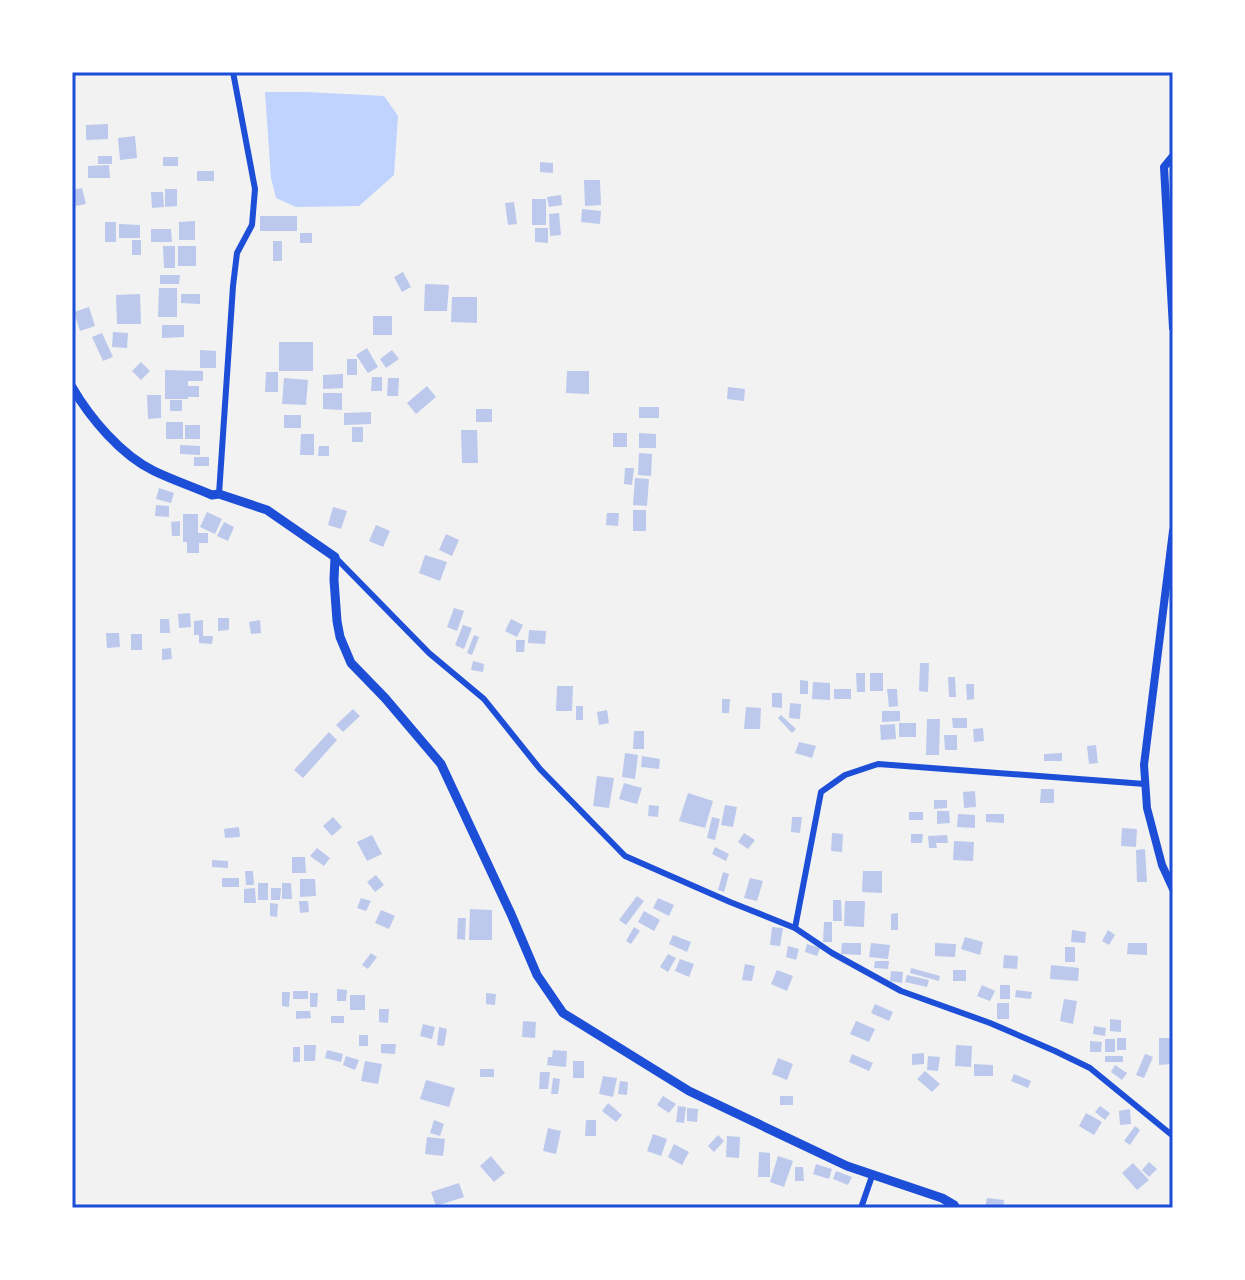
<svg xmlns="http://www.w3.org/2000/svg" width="1245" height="1280" viewBox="0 0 1245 1280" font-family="Georgia,serif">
<rect width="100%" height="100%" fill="#f2f2f2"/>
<polygon fill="#bfd3fe" points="265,92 306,92 384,96 398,116 394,175 359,206 296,207 276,198 271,178"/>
<g fill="#bdc9ec">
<polygon points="108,124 108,139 86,140 86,125"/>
<polygon points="135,136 137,158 120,160 118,138"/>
<rect x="98" y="156" width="14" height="8"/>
<rect x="163" y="157" width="15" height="9"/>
<polygon points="540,162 553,163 553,173 540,172"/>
<polygon points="109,165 110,178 88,178 88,166"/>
<rect x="197" y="171" width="17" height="10"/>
<polygon points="584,180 600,180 601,205 585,206"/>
<polygon points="82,188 86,204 76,206 72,190"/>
<polygon points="165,189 177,189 177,206 165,207"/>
<polygon points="151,192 163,192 164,207 152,208"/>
<polygon points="561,195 562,205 549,207 547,197"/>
<rect x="532" y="199" width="14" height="26"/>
<polygon points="514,202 517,224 508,225 505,203"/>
<polygon points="582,209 601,211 600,224 581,222"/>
<polygon points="559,213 561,235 550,236 549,214"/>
<rect x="260" y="216" width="37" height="15"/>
<polygon points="195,221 195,240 179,240 179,222"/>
<rect x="105" y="222" width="11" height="20"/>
<polygon points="119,224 140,225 140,238 119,238"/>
<polygon points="535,228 548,228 548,243 535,242"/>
<polygon points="151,229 171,229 172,242 151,242"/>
<rect x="300" y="233" width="12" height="10"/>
<rect x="132" y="240" width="9" height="15"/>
<rect x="273" y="241" width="9" height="20"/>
<polygon points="163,246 175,246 175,268 164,268"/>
<rect x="178" y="246" width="18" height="20"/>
<polygon points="403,272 411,287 402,292 394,277"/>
<polygon points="160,275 180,275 179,284 160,284"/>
<polygon points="425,284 449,285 447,311 424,311"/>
<polygon points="159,288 177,288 177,317 158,317"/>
<polygon points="140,294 141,324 117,324 116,295"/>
<polygon points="181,294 200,294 200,304 181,303"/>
<polygon points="452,297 477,297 477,323 451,322"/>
<polygon points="89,307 95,326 80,331 74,312"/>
<rect x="373" y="316" width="19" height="19"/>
<polygon points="162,325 184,325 184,337 162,338"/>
<polygon points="113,332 128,333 127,348 112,347"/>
<polygon points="102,333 113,357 103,361 92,337"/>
<rect x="279" y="342" width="34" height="29"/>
<polygon points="367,348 378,367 368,373 356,355"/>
<polygon points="200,350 216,351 216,368 200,368"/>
<polygon points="392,350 399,359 386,368 380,359"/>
<rect x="347" y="359" width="10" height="16"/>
<polygon points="141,362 150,371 141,380 132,371"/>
<polygon points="165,370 203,371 203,381 188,381 188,386 199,386 199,397 188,397 188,399 165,399"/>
<polygon points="567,371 589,371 589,394 566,393"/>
<polygon points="266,372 278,372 278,392 265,392"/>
<polygon points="343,374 343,388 323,389 323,375"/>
<polygon points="372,377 382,377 382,391 371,391"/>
<polygon points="284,378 308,380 306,405 282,404"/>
<polygon points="388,378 399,378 398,396 387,396"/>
<polygon points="427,386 436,397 416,414 407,403"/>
<polygon points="728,387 745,389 744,401 727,399"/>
<polygon points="323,393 342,393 342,410 323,409"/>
<polygon points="147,395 161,395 161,418 148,419"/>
<rect x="170" y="400" width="12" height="11"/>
<rect x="639" y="407" width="20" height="11"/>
<rect x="476" y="409" width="16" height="13"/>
<polygon points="371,412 371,424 344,425 344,413"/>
<rect x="284" y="415" width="17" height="13"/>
<rect x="166" y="422" width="17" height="17"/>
<rect x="185" y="425" width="15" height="14"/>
<rect x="352" y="427" width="11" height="15"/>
<polygon points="461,430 477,430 478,463 462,463"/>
<rect x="613" y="433" width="14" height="14"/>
<polygon points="639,433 656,434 656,448 639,448"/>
<polygon points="301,434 314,434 314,455 300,455"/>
<polygon points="180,445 200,446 200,455 180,454"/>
<polygon points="319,446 329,446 329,456 318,456"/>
<polygon points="639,453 652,454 651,476 638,475"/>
<rect x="194" y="457" width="15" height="9"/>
<polygon points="625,468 634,468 632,485 624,484"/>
<polygon points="635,478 649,479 647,506 633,505"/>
<polygon points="159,488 174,493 171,503 156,499"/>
<polygon points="156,505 169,506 169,517 155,516"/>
<polygon points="333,507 347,511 341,529 328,525"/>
<rect x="633" y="510" width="13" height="21"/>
<polygon points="207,512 222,519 215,534 200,527"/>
<polygon points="607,513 619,513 618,526 606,525"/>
<polygon points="183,514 198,514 198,533 208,533 208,543 199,543 199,553 187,553 187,542 183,542"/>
<polygon points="180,521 180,536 172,536 171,522"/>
<polygon points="224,522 234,527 228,541 217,536"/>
<polygon points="376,525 390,531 383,547 369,541"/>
<polygon points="446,534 459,540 452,556 439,550"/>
<polygon points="425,555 447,562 440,581 419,573"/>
<polygon points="454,608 464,611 457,631 447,627"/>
<polygon points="190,613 191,627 179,628 178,614"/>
<polygon points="218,618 229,618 229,630 218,631"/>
<polygon points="160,619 169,619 170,633 160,633"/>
<polygon points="511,619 523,625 517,637 505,631"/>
<polygon points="203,620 203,636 213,636 212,644 199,643 199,635 194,635 194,621"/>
<polygon points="260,620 261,633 251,634 249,622"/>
<polygon points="463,625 472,628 464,649 455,645"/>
<polygon points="529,630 546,631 545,644 528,643"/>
<polygon points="106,633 119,633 120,647 107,648"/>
<rect x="131" y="634" width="11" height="16"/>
<polygon points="474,635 479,637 472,655 467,653"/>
<polygon points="516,640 525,640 524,652 516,652"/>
<polygon points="171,648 172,659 162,660 162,649"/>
<polygon points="473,661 484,664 483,672 471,670"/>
<polygon points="920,663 929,663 928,692 919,691"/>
<polygon points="856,673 865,673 865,692 857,692"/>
<rect x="870" y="673" width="13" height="18"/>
<polygon points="948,677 955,677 956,697 949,697"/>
<polygon points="800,680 808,681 808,694 800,694"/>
<polygon points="813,682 830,683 830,700 812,699"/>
<polygon points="966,684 974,684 974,699 967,700"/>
<polygon points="557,686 573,686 572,711 556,711"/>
<rect x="834" y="689" width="17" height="10"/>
<polygon points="887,689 897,689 898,706 889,707"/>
<polygon points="772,693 782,693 782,708 772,707"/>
<polygon points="722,699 730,699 729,713 722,713"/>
<polygon points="790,703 801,704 800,719 789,718"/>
<rect x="576" y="706" width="7" height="14"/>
<polygon points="746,707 761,708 760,729 744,729"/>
<polygon points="353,709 360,716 343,732 336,725"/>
<polygon points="607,710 609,723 599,725 597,712"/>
<polygon points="882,711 900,711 900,721 882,722"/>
<polygon points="781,715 796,729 792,733 778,718"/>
<polygon points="952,718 967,718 967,728 953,728"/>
<polygon points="927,719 940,719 939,755 926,755"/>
<rect x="899" y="723" width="17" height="14"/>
<polygon points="895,724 896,739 881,740 880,725"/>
<polygon points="983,728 984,741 974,742 973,729"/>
<polygon points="634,731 644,731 644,749 633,749"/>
<polygon points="329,732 337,740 303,778 294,770"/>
<polygon points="944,735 957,735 957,750 945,750"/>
<polygon points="799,742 816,746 812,758 795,753"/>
<polygon points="1096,745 1098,763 1089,764 1087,746"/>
<polygon points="625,753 638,755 635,779 622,777"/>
<polygon points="1062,753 1062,761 1044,761 1044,754"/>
<polygon points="642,756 660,759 659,769 641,767"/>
<polygon points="597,776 614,778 609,808 593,806"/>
<polygon points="624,783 642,788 637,804 619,799"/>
<polygon points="1041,789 1054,789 1054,803 1040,803"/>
<polygon points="975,791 976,807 964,808 963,792"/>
<polygon points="688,793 713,801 705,828 679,821"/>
<polygon points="934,800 947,800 947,808 934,809"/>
<polygon points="649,805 659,806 658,817 648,816"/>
<polygon points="725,805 737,807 733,827 721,825"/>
<polygon points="937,811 949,811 950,823 937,824"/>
<rect x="909" y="812" width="14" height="8"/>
<polygon points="958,814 975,815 975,828 957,827"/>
<polygon points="986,814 1004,814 1004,823 986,822"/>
<polygon points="333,817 342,827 332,836 323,826"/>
<polygon points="712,817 720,819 715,840 707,838"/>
<polygon points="792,817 802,817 800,833 791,832"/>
<polygon points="239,827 240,837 225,838 224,829"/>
<polygon points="1122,828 1137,829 1136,847 1121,846"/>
<polygon points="744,833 755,840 748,849 738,842"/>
<polygon points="832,833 843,834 842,852 831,851"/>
<polygon points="911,834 923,834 922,843 911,843"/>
<polygon points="372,835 382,854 367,861 357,842"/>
<polygon points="947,835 948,843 936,843 937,848 929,848 928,836"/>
<polygon points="954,841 974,842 973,861 953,860"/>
<polygon points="715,847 729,854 726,861 712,854"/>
<polygon points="317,848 330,858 324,866 310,856"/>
<polygon points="1145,849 1147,882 1137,882 1136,850"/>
<polygon points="292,857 305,857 306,873 292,873"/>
<polygon points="212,860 228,861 228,868 212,867"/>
<polygon points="245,871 253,871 254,885 246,885"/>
<polygon points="863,871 882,871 882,893 862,892"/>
<polygon points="723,872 729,874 724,892 718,890"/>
<polygon points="376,875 384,885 375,892 367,882"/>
<rect x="222" y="878" width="17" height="9"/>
<polygon points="750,878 763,881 757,901 744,898"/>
<polygon points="300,879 315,879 316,896 300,897"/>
<rect x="258" y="883" width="10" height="17"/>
<polygon points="282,883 291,883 292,899 282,899"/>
<polygon points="255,888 256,903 244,903 244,889"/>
<polygon points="271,888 281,888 280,900 271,900"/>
<polygon points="637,896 644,901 626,925 619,920"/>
<polygon points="361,898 371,901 366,911 357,908"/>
<polygon points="658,898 674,905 669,916 653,908"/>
<polygon points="833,900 841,900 842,921 833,921"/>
<polygon points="299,901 308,901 309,912 300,913"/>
<polygon points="845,901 865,901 864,927 844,926"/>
<polygon points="270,903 278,904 277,917 270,916"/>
<polygon points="470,909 492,910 492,940 469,940"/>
<polygon points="381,910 395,916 389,929 375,923"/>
<polygon points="644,911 660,920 654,931 638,922"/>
<polygon points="898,913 898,930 891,930 891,914"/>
<polygon points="458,918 466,918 465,940 457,939"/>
<polygon points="824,922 832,922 832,942 823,942"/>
<polygon points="634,927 640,931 631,944 626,941"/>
<polygon points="772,927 783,928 780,946 770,945"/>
<polygon points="1072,930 1086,932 1085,943 1071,942"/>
<polygon points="1108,930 1115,935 1109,945 1102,941"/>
<polygon points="673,935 691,942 687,952 669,944"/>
<polygon points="965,937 983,942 980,955 961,949"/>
<polygon points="842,943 861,943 861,955 841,954"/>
<polygon points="871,943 890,945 888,959 869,957"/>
<polygon points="935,943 956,944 955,957 935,956"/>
<polygon points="1128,943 1147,943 1147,955 1127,954"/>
<polygon points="807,944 820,948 817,956 805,952"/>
<polygon points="788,946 799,949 796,960 786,957"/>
<rect x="1065" y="947" width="10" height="15"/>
<polygon points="371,953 377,957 368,969 362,965"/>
<polygon points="668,954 676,958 668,972 660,967"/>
<polygon points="1004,955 1018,956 1017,969 1003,968"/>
<polygon points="680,959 694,964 689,977 675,971"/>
<polygon points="875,961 889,961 888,969 874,968"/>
<polygon points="745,964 755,966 752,981 742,980"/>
<polygon points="1051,965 1079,968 1078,981 1050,979"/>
<polygon points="911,968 940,976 939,981 910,973"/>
<polygon points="777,970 793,976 787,991 771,984"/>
<rect x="953" y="970" width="13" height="11"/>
<polygon points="891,971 903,972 902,983 890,981"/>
<polygon points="907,975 929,980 927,987 905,982"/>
<polygon points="982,985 995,991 990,1001 977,996"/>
<rect x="1000" y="985" width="10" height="14"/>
<polygon points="337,989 347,990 346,1001 337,1001"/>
<polygon points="1016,990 1032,992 1031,999 1015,997"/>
<rect x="293" y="991" width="15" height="8"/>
<polygon points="282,992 290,992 289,1007 282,1006"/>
<polygon points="310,993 318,993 317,1007 310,1007"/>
<polygon points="486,993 496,994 495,1005 486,1004"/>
<rect x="350" y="995" width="15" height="15"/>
<polygon points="1064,999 1077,1001 1073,1024 1060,1021"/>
<rect x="997" y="1003" width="12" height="16"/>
<polygon points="875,1004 893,1012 889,1021 871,1013"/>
<polygon points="379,1009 389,1009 388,1023 379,1022"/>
<polygon points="296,1011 310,1011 311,1018 296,1019"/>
<rect x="331" y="1016" width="13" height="7"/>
<polygon points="1110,1019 1121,1020 1121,1032 1110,1031"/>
<polygon points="523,1021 536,1022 535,1038 522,1037"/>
<polygon points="856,1021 875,1029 869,1042 850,1034"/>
<polygon points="423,1024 435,1027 432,1039 420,1036"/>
<polygon points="1094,1026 1106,1028 1105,1036 1093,1034"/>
<polygon points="439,1027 447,1029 444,1046 437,1045"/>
<rect x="359" y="1035" width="9" height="11"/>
<rect x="1117" y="1038" width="9" height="12"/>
<polygon points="1159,1038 1173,1038 1173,1064 1159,1065"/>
<rect x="1105" y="1039" width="10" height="13"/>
<polygon points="1090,1041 1102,1042 1101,1052 1090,1052"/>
<polygon points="381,1044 396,1044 395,1054 381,1053"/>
<polygon points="304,1045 316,1045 315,1061 304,1061"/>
<polygon points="956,1045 972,1046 971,1067 955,1066"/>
<rect x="293" y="1047" width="7" height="15"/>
<polygon points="327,1050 343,1054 341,1062 325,1058"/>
<polygon points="553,1050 567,1051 566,1067 547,1065 548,1057 552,1057"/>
<polygon points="924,1053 924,1064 912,1065 912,1054"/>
<polygon points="852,1054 873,1063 869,1071 849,1062"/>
<polygon points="1145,1054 1153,1057 1144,1078 1136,1075"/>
<polygon points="346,1056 359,1060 355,1070 343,1065"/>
<polygon points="928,1056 940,1057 938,1071 927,1070"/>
<rect x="1105" y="1056" width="18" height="6"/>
<polygon points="778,1058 793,1064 787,1080 772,1074"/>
<polygon points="365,1061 382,1064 378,1084 361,1081"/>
<rect x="573" y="1061" width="11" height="17"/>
<polygon points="974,1064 993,1065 993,1076 974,1076"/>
<polygon points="1115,1065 1127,1073 1122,1080 1111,1072"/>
<rect x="480" y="1069" width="14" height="8"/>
<polygon points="925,1071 940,1084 932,1092 917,1079"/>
<polygon points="540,1072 550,1072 548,1089 539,1089"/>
<polygon points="1014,1074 1031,1081 1028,1088 1011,1081"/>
<polygon points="603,1076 617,1078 613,1097 599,1094"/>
<polygon points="553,1078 560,1079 558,1094 551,1094"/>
<polygon points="426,1080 455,1088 449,1107 420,1099"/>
<polygon points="620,1081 628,1082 627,1095 618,1094"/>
<polygon points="663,1096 676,1104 669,1113 657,1105"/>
<rect x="780" y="1096" width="13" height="9"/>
<polygon points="608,1103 622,1115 616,1122 602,1111"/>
<polygon points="678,1106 686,1107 684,1123 676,1122"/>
<polygon points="1100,1106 1110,1113 1105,1120 1095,1112"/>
<polygon points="687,1108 698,1109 697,1122 687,1121"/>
<polygon points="1130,1109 1131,1124 1120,1125 1119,1111"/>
<polygon points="1086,1113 1102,1122 1094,1135 1079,1126"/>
<polygon points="434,1120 444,1124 440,1136 430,1133"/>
<polygon points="586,1120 596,1120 596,1136 585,1136"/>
<polygon points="1135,1126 1140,1130 1130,1145 1124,1141"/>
<polygon points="548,1128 561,1131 556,1154 543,1151"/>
<polygon points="653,1134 667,1139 661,1156 647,1151"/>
<polygon points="718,1135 724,1141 714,1152 708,1146"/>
<polygon points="727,1136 740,1137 739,1158 726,1157"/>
<polygon points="427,1137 445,1139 443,1156 425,1154"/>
<polygon points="674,1144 689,1152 682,1165 668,1157"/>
<polygon points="759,1152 770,1153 770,1177 758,1177"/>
<polygon points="491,1156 505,1173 494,1182 480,1166"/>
<polygon points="778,1156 793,1161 784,1187 770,1182"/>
<polygon points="1149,1162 1157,1169 1149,1177 1142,1170"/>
<polygon points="1133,1163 1149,1180 1137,1190 1122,1173"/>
<polygon points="816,1164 832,1169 829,1179 813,1174"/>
<polygon points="795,1167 803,1167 804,1181 795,1181"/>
<polygon points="836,1171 852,1177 848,1185 833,1179"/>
<polygon points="459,1183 464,1197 436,1206 431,1192"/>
<polygon points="987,1198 1004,1200 1003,1208 985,1208"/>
</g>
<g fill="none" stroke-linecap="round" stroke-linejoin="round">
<g stroke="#1d4ed8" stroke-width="6">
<polyline points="219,494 233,286 237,253 252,225 255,189 233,72"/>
<polyline points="335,557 429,653 484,699 540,769 625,856 730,902 795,928 832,953 901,991 990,1023 1055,1051 1090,1068 1173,1136"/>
<polyline points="795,928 821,792 845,775 878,764 1145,784"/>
<polyline points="861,1208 872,1176"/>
</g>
<g stroke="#1d4ed8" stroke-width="8">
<polyline points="1173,156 1164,167 1173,328"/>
<polyline points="1173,531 1144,765 1147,808 1162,865 1173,889"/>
</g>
<path stroke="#1d4ed8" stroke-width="9" d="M72,387C90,418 121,455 154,471C173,480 193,487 212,495L219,494L267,510L335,557L334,580L337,621L340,637L351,663L385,698L441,764L511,914L537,975L563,1013L689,1091L847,1166L942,1198L954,1205L956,1208"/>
</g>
<rect width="1245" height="1280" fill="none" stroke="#ffffff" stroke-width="148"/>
<rect x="74" y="74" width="1097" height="1132" fill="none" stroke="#1d4ed8" stroke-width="3"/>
</svg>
